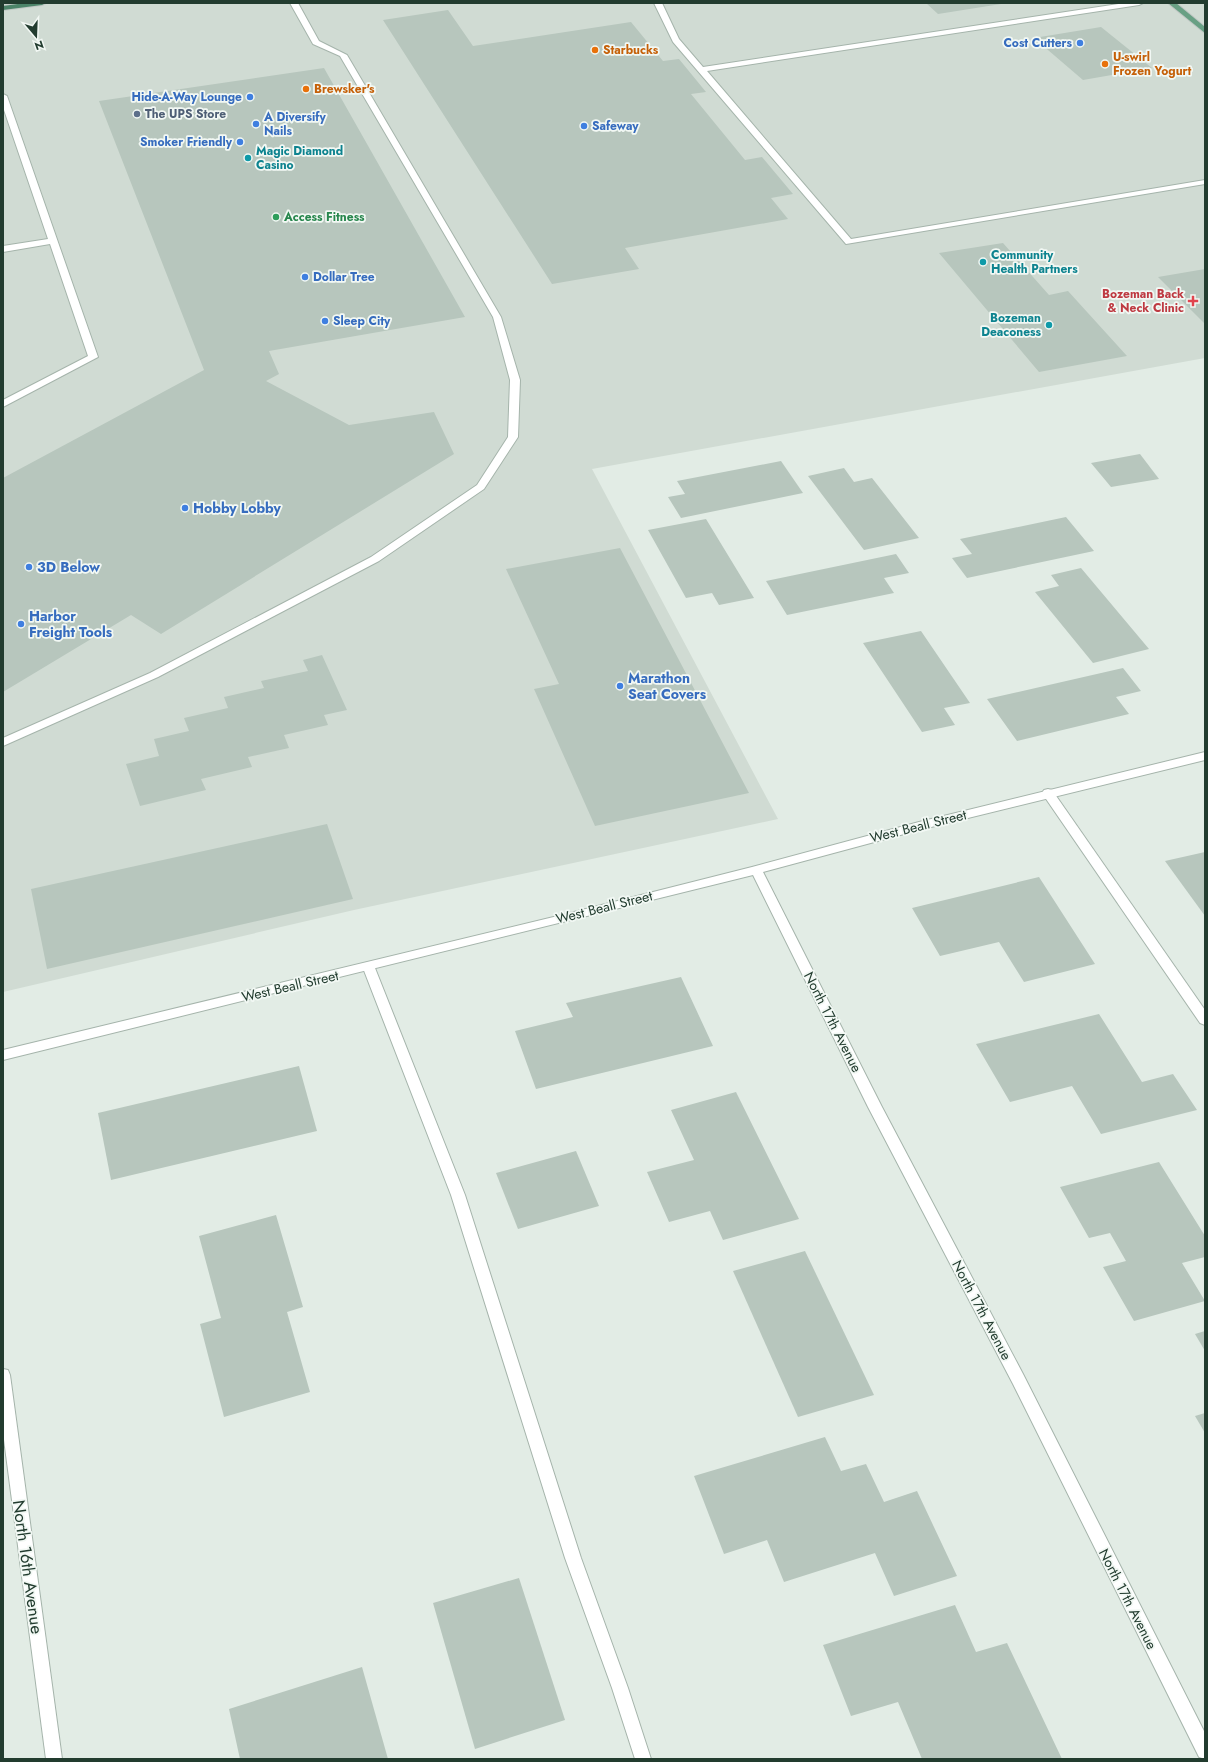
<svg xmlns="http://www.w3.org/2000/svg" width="1208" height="1762" viewBox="0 0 1208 1762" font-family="Jost,sans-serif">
<rect width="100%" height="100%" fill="#e2ece5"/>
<polygon fill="#d0dbd3" points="3,3 1205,3 1205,358 592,469 778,819 354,910 3,992"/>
<g fill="#b7c6bd">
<polygon points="926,3 1001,3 1001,4 938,14"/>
<polygon points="448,10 473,46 631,22 663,61 679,59 706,92 691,94 745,160 762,157 793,194 771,198 788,219 625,248 639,269 552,284 383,20"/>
<polygon points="1101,27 1152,68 1083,80 1034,38"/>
<polygon points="324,68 465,317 269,351 279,374 266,381 349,425 434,412 454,454 161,634 131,615 3,692 3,478 204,370 99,101"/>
<polygon points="1003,243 1049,295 1068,291 1127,356 1039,372 939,253"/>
<polygon points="1205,269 1205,324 1158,277"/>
<polygon points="1140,454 1159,479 1111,487 1091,463"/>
<polygon points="781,461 803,493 681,518 668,497 685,494 677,481"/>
<polygon points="844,468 854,482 872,478 919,538 864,550 808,476"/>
<polygon points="1066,517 1094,551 967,578 952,558 972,554 960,539"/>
<polygon points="706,519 754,598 719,605 712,593 686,598 648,530"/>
<polygon points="620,548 749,793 595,826 534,689 559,684 506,569"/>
<polygon points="896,554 909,573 884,578 894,593 787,615 766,581"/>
<polygon points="1081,568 1149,649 1093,663 1035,592 1059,586 1051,575"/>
<polygon points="921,631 970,703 944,708 955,725 922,732 863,643"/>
<polygon points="322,655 347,710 324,715 328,725 284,735 289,748 248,757 252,767 201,779 206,790 140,806 126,764 159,756 154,739 189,731 184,718 228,708 224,697 264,688 261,681 308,671 303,660"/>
<polygon points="1123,668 1141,691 1116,697 1129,714 1017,741 987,699"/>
<polygon points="327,824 353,899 47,969 31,889"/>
<polygon points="1205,852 1205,916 1165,861"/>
<polygon points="1039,877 1095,964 1024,982 999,942 940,956 912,908"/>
<polygon points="681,977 713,1046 536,1089 515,1031 573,1017 566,1003"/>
<polygon points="1099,1014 1142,1082 1173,1074 1197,1110 1101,1134 1072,1086 1010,1102 976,1044"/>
<polygon points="299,1066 317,1131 111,1180 98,1113"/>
<polygon points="736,1092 799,1219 723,1240 710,1211 669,1222 647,1172 694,1160 671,1110"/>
<polygon points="576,1151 599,1206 518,1229 496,1173"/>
<polygon points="1159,1162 1205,1236 1205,1257 1182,1263 1205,1301 1134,1321 1103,1267 1126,1261 1110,1233 1089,1238 1060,1187"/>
<polygon points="276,1215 303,1307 287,1312 310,1392 224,1417 200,1324 221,1318 199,1236"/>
<polygon points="805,1251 874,1395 798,1417 733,1271"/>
<polygon points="1205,1331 1205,1351 1195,1334"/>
<polygon points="1205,1413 1205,1433 1195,1416"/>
<polygon points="825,1437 841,1471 866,1464 884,1502 917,1491 957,1576 894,1596 875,1553 784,1582 767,1540 724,1554 694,1476"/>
<polygon points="519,1578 565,1720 475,1749 433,1603"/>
<polygon points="955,1605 976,1652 1007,1643 1062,1759 922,1759 898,1702 851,1716 823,1645"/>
<polygon points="362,1667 388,1759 240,1759 229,1709"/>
</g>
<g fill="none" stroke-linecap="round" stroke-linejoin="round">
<defs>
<g id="service">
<polygon points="290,3 298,3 319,41 347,55 501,317 520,380 518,437 484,489 379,561 158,677 3,746 3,738 150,673 371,557 477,485 508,437 510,380 493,317 340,56 313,44"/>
<polygon points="654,3 662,3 679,39 703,67 1125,3 1143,3 1139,5 707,71 851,239 1205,180 1205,184 846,244 673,42"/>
<polygon points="3,94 7,96 98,357 3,407 3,400 88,356 50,244 3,252 3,246 48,239 3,107"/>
<polygon points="1048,789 1052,790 1205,1010 1205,1025 1200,1023 1044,796 1042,793 1044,790"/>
<polygon points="369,963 373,965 375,968 465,1195 581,1558 628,1688 651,1759 635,1759 612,1688 565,1558 451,1195 363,968 365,965"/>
</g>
<g id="minor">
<polygon points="1205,752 1205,760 919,830 763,872 882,1107 1023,1374 1205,1733 1205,1759 1199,1757 1013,1384 868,1107 753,875 3,1060 3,1050 566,914 752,867 919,822"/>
<polygon points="3,1369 8,1370 10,1375 62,1759 46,1759 3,1432"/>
</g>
<polygon id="primary" points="1168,3 1176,3 1205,27 1205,33"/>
<polygon id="trunk" points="25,3 46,3 42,5 3,10 3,6"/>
</defs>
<use href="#service" stroke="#a5b4ab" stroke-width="2"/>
<use href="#minor" stroke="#a5b4ab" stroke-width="2"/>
<use href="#primary" stroke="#c1c8c5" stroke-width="2"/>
<use href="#trunk" stroke="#c1c8c5" stroke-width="2"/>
<use href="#service" fill="#fff" fill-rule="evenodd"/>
<use href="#minor" fill="#fff" fill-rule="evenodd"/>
<use href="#primary" fill="#68a084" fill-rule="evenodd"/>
<use href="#trunk" fill="#4c8469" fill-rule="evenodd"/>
</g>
<g fill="#3f7fe0" stroke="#f2f8f4" stroke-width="1.5">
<circle cx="1080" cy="43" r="4"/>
<circle cx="250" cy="97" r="4"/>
<circle cx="256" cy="124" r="4"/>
<circle cx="584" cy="126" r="4"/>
<circle cx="240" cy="142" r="4"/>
<circle cx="305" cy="277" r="4"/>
<circle cx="325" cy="321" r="4"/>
<circle cx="185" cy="508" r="4"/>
<circle cx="29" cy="567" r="4"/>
<circle cx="21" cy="624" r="4"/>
<circle cx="620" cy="686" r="4"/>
</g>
<g fill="#e8710a" stroke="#f2f8f4" stroke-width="1.5">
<circle cx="595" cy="50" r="4"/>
<circle cx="1105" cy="64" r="4"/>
<circle cx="306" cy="89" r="4"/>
</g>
<circle fill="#5c6f8a" stroke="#f2f8f4" stroke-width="1.5" cx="137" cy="114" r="4"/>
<g fill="#0f9aa8" stroke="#f2f8f4" stroke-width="1.5">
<circle cx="248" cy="158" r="4"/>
<circle cx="983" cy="262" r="4"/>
<circle cx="1049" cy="325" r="4"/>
</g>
<circle fill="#2e9e5b" stroke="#f2f8f4" stroke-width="1.5" cx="276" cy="217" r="4"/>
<path fill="#e0444e" stroke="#f2f8f4" stroke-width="1.5" d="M1191 295h4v4h4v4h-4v4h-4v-4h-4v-4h4z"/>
<g text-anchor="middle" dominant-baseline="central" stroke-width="3.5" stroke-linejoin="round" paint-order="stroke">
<g font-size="12" font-weight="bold" fill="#366cbe" stroke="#f2f8f4" text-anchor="start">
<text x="1072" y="43" text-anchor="end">Cost Cutters</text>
<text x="242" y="97" text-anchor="end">Hide-A-Way Lounge</text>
<text x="264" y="117">A Diversify<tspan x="264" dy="14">Nails</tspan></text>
<text x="592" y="126">Safeway</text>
<text x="232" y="142" text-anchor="end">Smoker Friendly</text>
<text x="313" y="277">Dollar Tree</text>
<text x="333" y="321">Sleep City</text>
</g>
<g font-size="12" font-weight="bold" fill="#c56008" stroke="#f2f8f4" text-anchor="start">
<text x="603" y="50">Starbucks</text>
<text x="1113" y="57">U-swirl<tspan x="1113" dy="14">Frozen Yogurt</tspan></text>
<text x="314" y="89">Brewsker's</text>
</g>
<g font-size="12" font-weight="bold" fill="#4e5e75" stroke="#f2f8f4" text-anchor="start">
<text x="145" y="114">The UPS Store</text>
</g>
<g font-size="12" font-weight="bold" fill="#0d838f" stroke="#f2f8f4" text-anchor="start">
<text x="256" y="151">Magic Diamond<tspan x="256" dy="14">Casino</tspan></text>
<text x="991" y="255">Community<tspan x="991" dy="14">Health Partners</tspan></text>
<text x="1041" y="318" text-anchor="end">Bozeman<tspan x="1041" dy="14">Deaconess</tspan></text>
</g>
<g font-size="12" font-weight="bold" fill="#27864d" stroke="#f2f8f4" text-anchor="start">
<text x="284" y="217">Access Fitness</text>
</g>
<g font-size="12" font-weight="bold" fill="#be3a42" stroke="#f2f8f4" text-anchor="end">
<text x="1184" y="294">Bozeman Back<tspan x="1184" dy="14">&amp; Neck Clinic</tspan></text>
</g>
<g font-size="14" font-weight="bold" fill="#366cbe" stroke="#f2f8f4" text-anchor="start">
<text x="193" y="508">Hobby Lobby</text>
<text x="37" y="567">3D Below</text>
<text x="29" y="616">Harbor<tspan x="29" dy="16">Freight Tools</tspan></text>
<text x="628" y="678">Marathon<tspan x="628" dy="16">Seat Covers</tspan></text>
</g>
<g font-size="14" fill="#223c2f" stroke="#f2f8f4">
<text transform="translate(918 826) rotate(-14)">West Beall Street</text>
<text transform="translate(604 907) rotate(-14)">West Beall Street</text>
<text transform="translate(290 986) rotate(-13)">West Beall Street</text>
<text transform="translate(833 1022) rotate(63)">North 17th Avenue</text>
<text transform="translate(982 1310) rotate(62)">North 17th Avenue</text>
<text transform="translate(1128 1599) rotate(63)">North 17th Avenue</text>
</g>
<g font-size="17" fill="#223c2f" stroke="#f2f8f4">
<text transform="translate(28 1567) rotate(82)">North 16th Avenue</text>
</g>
</g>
<rect width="1208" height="1762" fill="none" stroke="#223c2f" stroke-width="8"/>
<g transform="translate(36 36) rotate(161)" stroke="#f2f8f4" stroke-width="3" paint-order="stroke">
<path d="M0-3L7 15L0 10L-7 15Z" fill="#223c2f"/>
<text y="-6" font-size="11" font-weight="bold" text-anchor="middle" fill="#223c2f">N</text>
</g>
</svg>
